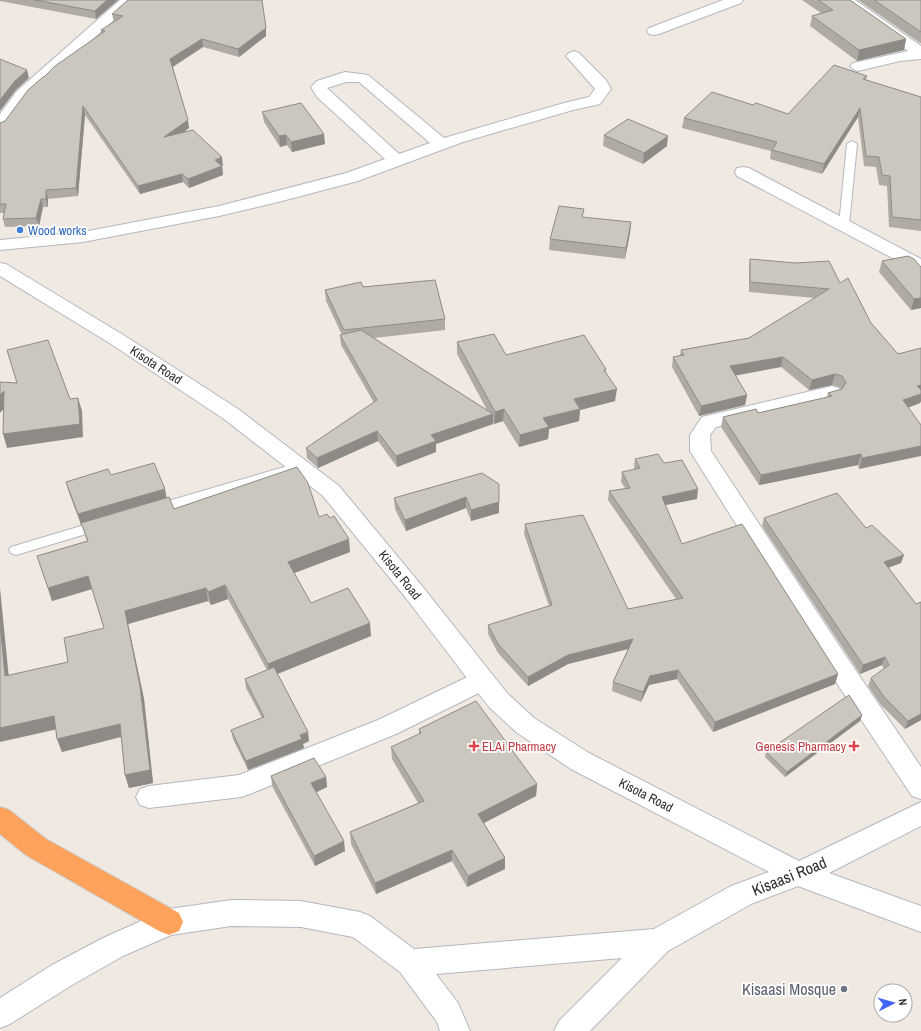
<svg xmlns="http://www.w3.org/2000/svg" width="921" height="1031" viewBox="0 0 921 1031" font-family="'Archivo Narrow',sans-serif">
<rect width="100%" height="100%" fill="#efe9e1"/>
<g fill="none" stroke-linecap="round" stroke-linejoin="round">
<defs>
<g id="lane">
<polygon points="852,141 857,144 849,225 844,228 839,225 847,144"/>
<polygon points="298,463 302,464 304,467 302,470 156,514 151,512 150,509 151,506"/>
<polygon points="101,520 106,522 108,525 106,528 16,555 11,553 9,550 11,547"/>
</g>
<g id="street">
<polygon points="120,0 136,0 29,97 6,128 0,130 0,114 17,91"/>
<polygon points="723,0 743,0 741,3 659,34 654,35 649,34 647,31 649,28"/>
<polygon points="839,0 855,0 921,46 921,59 900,61 858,71 853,69 850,66 853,63 908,51 841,3"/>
<path d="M574,51L579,53L606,80L611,89L600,104L573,110L463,142L358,181L278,202L219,216L83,242L0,250V240L83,232L219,206L346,173L385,159L317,97L311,87L317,81L345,72L368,75L444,138L564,103L589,97L595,89L566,56L569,53ZM346,82H359L430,143L399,154L327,88Z"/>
<polygon points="743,167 749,168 921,259 921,271 915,270 737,176 735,172 737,168"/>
<polygon points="832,386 839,388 842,393 839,398 716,427 710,435 711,451 842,650 921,767 921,799 912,796 824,664 690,451 690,435 702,417"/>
<polygon points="482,670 491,673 494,680 491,687 396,734 250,794 241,797 149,808 140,805 136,797 140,789 149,786 239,775 378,720"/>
</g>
<polygon id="secondary" points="0,263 6,264 125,336 238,409 339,486 422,586 507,693 534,718 589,753 799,861 921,802 921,826 829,873 921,906 921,932 798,886 751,904 668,951 590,1031 554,1031 559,1021 622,958 436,974 458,1003 470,1031 440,1031 437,1022 400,972 353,937 301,927 231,926 171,935 123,956 72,985 10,1024 0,1028 0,998 52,965 103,938 159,913 169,909 231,900 301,901 360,912 370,916 414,949 654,929 731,886 769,872 571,769 516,732 489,707 406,598 323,496 224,419 111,344 0,276"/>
<polygon id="highway" points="0,807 9,810 46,839 179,913 183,922 179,931 169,935 159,931 26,855 0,834"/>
</defs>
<use href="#lane" stroke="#b4b7c1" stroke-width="2"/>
<use href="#street" stroke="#b4b7c1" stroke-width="2"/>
<use href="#secondary" stroke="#b4b7c1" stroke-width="2"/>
<use href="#highway" stroke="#c9c9c9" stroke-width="2"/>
<use href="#lane" fill="#fff" fill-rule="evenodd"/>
<use href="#street" fill="#fff" fill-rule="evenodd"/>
<use href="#secondary" fill="#fff" fill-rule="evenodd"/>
<use href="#highway" fill="#ffa35c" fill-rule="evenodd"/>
</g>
<g fill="#afaba4">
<polygon points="0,0 118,0 96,19 0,1"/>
<polygon points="802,0 850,0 906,39 904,50 857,61 810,26 812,16 821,13"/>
<polygon points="858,0 921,0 921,43 920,43"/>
<polygon points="112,14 266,36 239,57 203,47 173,67 189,128 183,133 223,166 222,166 223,175 189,188 183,182 140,194 85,115 78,196 48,199 48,207 43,207 39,226 5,227 3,219 4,213 0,213 0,123 5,121 44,77 101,34 101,30 114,22"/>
<polygon points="867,76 866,80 921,97 921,231 889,227 887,186 879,185 876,167 864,166 858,117 822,174 770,159 771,151 682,128 684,118 753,105 788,114"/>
<polygon points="262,112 325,144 292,152 287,145 280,147 264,122"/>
<polygon points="604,135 667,146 643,164 603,146"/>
<polygon points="631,222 630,233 625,259 549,250 550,239"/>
<polygon points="908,256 921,308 911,310 879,272 882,261"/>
<polygon points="750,259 840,283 871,323 898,354 921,348 921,401 920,403 908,407 859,469 858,465 759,485 721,427 723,417 758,413 827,397 828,393 841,389 839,387 832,385 809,390 781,367 735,375 747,395 745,405 699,416 672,367 673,357 680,355 681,350 749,338 815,298 749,292 749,269"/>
<polygon points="363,287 445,319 445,330 374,338 487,410 457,354 457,342 506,355 606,369 606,373 615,401 580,410 579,421 549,429 548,439 519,447 503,421 494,424 493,422 493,424 436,444 436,452 397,467 378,441 318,468 307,458 306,448 374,403 341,345 340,335 342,335 326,301 325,290"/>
<polygon points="635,459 664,463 697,499 665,505 682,544 838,674 835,684 713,732 677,679 649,685 641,702 612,691 613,682 628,649 568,664 528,686 498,653 488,634 488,625 549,606 524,534 525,524 628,609 676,599 608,500 609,491 625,488 621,482 622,472 634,470 634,468"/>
<polygon points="482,473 499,513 471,521 466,508 406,531 395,509 394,498"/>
<polygon points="111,475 167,498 174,509 319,517 350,552 294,573 311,603 371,636 277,674 309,741 303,744 304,748 248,770 233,739 231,730 262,718 246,688 245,679 267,670 228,599 211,605 208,601 128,624 144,699 153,783 129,788 125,775 121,737 62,752 57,739 56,730 9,676 68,662 104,628 92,589 52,601 37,556 87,541 82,524 81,525 69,493 66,482"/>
<polygon points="764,518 866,528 901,563 888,568 916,604 921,602 921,720 905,729 881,705 868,686 871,678 884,669 882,665 860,674 762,526"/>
<polygon points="862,715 860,721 785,777 765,757 766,752"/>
<polygon points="419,729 537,784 536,796 484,823 505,858 505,869 467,887 452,861 376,894 351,844 350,832 418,803 392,759 391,747 419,735"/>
<polygon points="271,776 326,777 327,787 316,792 345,851 315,866 272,786"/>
</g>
<g fill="#8e8b86">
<polygon points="107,0 118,0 96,19 95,11"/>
<polygon points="266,28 266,36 239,57 238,49"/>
<polygon points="202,39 203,47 172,67 170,59"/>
<polygon points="906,39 904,50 857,61 859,50"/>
<polygon points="27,70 29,78 16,90 0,111 0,100 14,82"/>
<polygon points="83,106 85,115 78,196 76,188"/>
<polygon points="860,108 858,117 822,174 824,164"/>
<polygon points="188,120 189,128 166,145 164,137"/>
<polygon points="324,134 325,144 292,152 291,142"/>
<polygon points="286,135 287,145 280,147 279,136"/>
<polygon points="668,136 667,146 643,164 644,153"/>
<polygon points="222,157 223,166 216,168 215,160"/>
<polygon points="222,166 223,175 189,188 188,179"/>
<polygon points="182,174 183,182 140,194 138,186"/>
<polygon points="46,190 48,199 48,207 46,199"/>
<polygon points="41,199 43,207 39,226 36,218"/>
<polygon points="631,222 630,233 625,259 626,248"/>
<polygon points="921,298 921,308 911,310 914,299"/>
<polygon points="783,357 781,367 728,377 730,366"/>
<polygon points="835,374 832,385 809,390 812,380"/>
<polygon points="921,385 921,401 920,403 900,411 903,400 917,386"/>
<polygon points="617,389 615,401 580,410 579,421 549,429 548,439 519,447 520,435 543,418 574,399"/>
<polygon points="4,391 8,404 0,413 0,395"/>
<polygon points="747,395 745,405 699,416 701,406"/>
<polygon points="78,398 82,411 83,437 7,448 3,434"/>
<polygon points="504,409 503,421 494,424 495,412"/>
<polygon points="493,414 493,424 436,444 436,452 397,467 396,456 431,435"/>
<polygon points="377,431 378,441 318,468 317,458"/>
<polygon points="921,446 921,456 859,469 862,458"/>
<polygon points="861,454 858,465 759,485 761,475"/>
<polygon points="165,489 167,500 81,525 78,514"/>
<polygon points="698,489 697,499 660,506 662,497"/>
<polygon points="466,497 466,508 406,531 405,520"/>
<polygon points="499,502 499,513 471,521 471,510"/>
<polygon points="349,539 350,552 289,575 288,562"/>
<polygon points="904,555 901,563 881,570 884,562"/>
<polygon points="88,576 92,589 52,601 48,588"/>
<polygon points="225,585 228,599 211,605 208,592"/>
<polygon points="0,588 10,689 5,676 0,623"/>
<polygon points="206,588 208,601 128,624 144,699 153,783 129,788 125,775 125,611"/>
<polygon points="370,623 371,636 270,677 268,664"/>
<polygon points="633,639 632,648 568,664 528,686 528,677 568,655"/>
<polygon points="885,657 882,665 860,674 863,665"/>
<polygon points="678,670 677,679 649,685 641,702 643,692 650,676"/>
<polygon points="838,674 835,684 713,732 715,722"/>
<polygon points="921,714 921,720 905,729 908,721"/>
<polygon points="862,715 860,721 785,777 787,772"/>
<polygon points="54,716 58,729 0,742 0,728"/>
<polygon points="120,724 124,736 62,752 57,739"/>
<polygon points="308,732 309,741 303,744 304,748 248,770 246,761"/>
<polygon points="326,777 327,787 313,794 311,783"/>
<polygon points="537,784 536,796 478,826 478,814"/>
<polygon points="344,841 345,851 315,866 314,856"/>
<polygon points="452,850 452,861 376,894 375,883"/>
<polygon points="505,858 505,869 467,887 468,876"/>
</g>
<g fill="#cbc7bf" stroke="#8e8b86">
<polygon points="35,0 107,0 95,11"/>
<polygon points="128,0 262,0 266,28 238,49 202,39 170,59 188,120 164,137 193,130 222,157 215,160 222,166 188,179 182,174 138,186 83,106 76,188 46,190 46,199 41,199 36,218 3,219 6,204 0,204 0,123 5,121 28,90 43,77 44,77 55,66 105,31 101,30 123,16 112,14"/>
<polygon points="818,0 850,0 906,39 859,50 812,16 833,10"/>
<polygon points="874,0 921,0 921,32"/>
<polygon points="0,59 27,70 14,82 0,100"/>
<polygon points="834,65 867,76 863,79 921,97 921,220 892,217 890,176 882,175 879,157 866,156 860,108 824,164 772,150 777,142 684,118 712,92 753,105 756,103 788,114"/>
<polygon points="301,103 324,134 291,142 286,135 279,136 262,112"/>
<polygon points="628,119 668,136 644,153 604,135"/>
<polygon points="559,206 584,209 582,217 631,222 626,248 550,239"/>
<polygon points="908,256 914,259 921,267 921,298 914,299 882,261"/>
<polygon points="750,259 796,263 829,261 840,283 848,278 871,323 898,354 921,348 921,385 917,386 921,390 921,394 903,400 921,425 921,446 862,458 861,454 761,475 723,417 756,409 758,413 832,396 828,393 842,389 846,382 842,376 835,374 812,380 783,357 730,366 747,395 701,406 673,357 684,355 681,350 749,338 829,289 750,282"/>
<polygon points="435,280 445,319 344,330 325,290 361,282 363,287"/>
<polygon points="361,330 493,414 431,435 436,441 396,456 377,431 317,458 306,448 377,400 340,335"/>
<polygon points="494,334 506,355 584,335 606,369 604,370 617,389 574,399 580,409 543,418 549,427 520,435 504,409 495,412 457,342"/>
<polygon points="48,340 70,399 78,398 80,424 3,434 4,391 0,395 0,382 17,383 7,350"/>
<polygon points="658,454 664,463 682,460 698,489 662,497 682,544 742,524 838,674 715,722 678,670 650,676 643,692 613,682 633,639 568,655 528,677 498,644 488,625 552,605 525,524 583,515 628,609 683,598 609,491 630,488 622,472 640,468 635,459"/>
<polygon points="154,463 165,489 78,514 66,482 108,469 111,475"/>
<polygon points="297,467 308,483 319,517 327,514 330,518 334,516 349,539 288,562 311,603 348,588 370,623 268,664 225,585 208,592 206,588 125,611 140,686 150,770 125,775 120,724 57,739 54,716 0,728 0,623 5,676 68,662 64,638 104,628 88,576 48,588 37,556 88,541 81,523 169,497 174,509"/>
<polygon points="482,473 499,484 499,502 471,510 466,497 405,520 394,498"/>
<polygon points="837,493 866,528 872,525 904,555 884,562 916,604 921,602 921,714 908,721 884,697 871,678 889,665 885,657 863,665 764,518"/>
<polygon points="274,667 308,732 300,735 302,739 246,761 231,730 264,717 245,679"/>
<polygon points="849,695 862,715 787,772 766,752"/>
<polygon points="476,701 537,784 478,814 505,858 468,876 452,850 375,883 350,832 424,801 391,747 421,733 419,729"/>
<polygon points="314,758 326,777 311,783 344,841 314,856 271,776"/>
</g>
<circle fill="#3f7fe0" stroke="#fff" stroke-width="1.5" cx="20" cy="230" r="4"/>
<g fill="#e0444e" stroke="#fff" stroke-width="1.5">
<path d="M472 740h4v4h4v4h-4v4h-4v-4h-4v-4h4z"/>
<path d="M852 740h4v4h4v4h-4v4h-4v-4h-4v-4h4z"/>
</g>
<circle fill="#6b7280" stroke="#fff" stroke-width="1.5" cx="844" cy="989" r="4"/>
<g text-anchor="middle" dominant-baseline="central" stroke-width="3.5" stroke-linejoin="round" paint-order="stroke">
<g font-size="13" fill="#366cbe" stroke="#fff" text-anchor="start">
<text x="28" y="230">Wood works</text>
</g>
<g font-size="13" fill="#2e2e2e" stroke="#fff">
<text transform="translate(156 365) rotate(33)">Kisota Road</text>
<text transform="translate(400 575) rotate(51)">Kisota Road</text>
<text transform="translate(646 795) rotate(27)">Kisota Road</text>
</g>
<g font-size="13" fill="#be3a42" stroke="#fff" text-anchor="start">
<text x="482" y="746">ELAi Pharmacy</text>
<text x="846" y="746" text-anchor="end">Genesis Pharmacy</text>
</g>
<g font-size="16" fill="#2e2e2e" stroke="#fff">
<text transform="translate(789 876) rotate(-22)">Kisaasi Road</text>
</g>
<g font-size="16" fill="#5b616d" stroke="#fff" text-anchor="end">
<text x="836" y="989">Kisaasi Mosque</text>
</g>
</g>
<g transform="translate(893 1003) rotate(84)"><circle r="19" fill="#ffffff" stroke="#ababab"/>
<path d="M0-3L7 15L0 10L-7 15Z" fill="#4264fb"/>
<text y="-6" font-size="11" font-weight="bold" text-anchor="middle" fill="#2e2e2e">N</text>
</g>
</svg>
